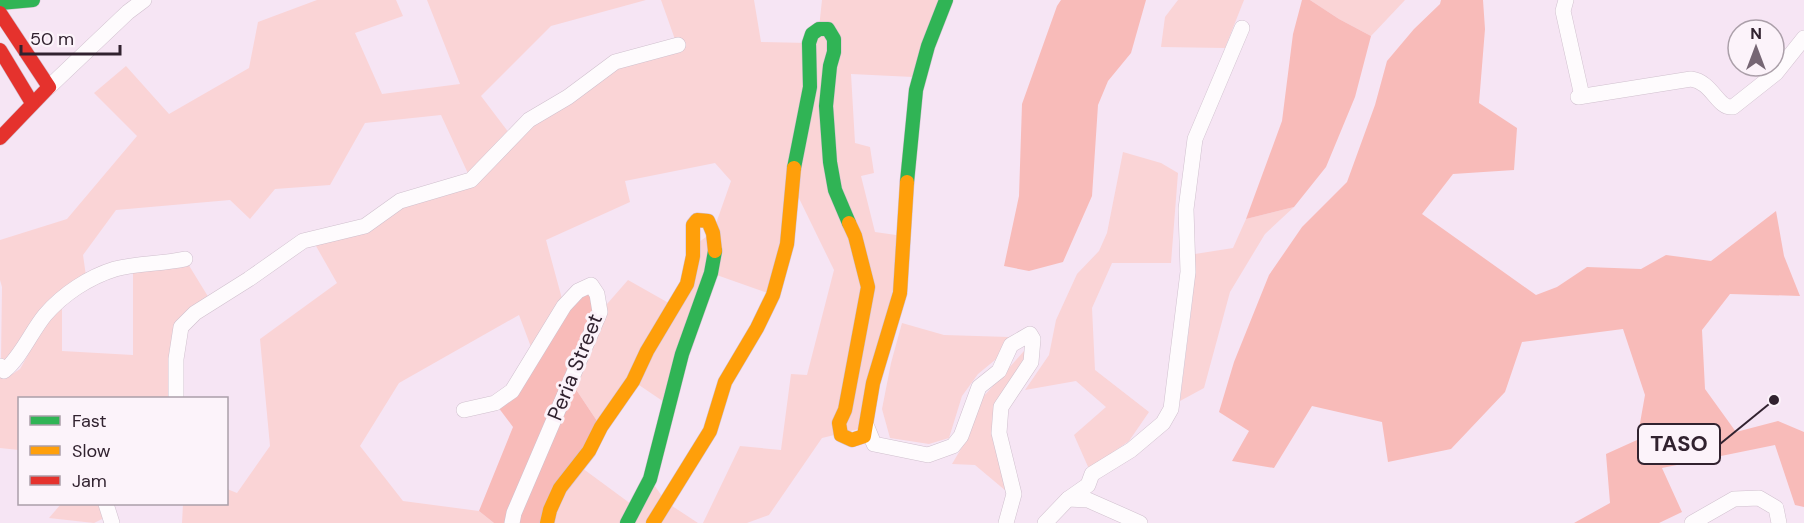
<svg xmlns="http://www.w3.org/2000/svg" width="1804" height="523" viewBox="0 0 1804 523" font-family="'DM Sans',sans-serif">
<rect width="100%" height="100%" fill="#f6e5f4"/>
<g fill="#fad4d6">
<polygon points="317,0 396,0 403,16 355,33 382,94 460,84 427,0 646,0 551,26 481,96 512,137 615,62 677,45 661,0 754,0 761,42 809,43 819,28 822,0 940,0 913,77 851,74 855,143 870,147 874,173 861,176 875,232 903,236 867,427 822,438 769,515 747,523 703,523 740,446 781,450 791,374 807,375 834,270 793,186 773,295 711,273 670,406 633,381 601,427 571,382 600,312 628,280 674,306 692,247 713,232 731,181 715,163 625,181 630,202 546,240 564,306 534,355 519,315 399,383 360,446 403,501 479,511 494,523 182,523 183,504 226,504 227,489 237,493 270,446 260,339 337,283 312,239 365,226 400,201 471,180 441,115 365,123 330,185 275,189 250,219 230,200 116,210 83,255 87,283 62,297 62,351 133,355 133,266 185,259 212,303 181,327 176,398 20,398 19,450 0,448 0,377 5,379 20,369 29,353 10,362 1,361 2,287 0,280 0,240 67,219 137,136 94,93 126,66 169,114 249,68 258,22"/>
<polygon points="1178,0 1244,0 1225,48 1161,47 1165,17"/>
<polygon points="1310,0 1405,0 1371,36 1339,19"/>
<polygon points="1123,152 1161,163 1178,173 1171,263 1112,263 1092,308 1095,370 1149,412 1129,441 1089,469 1074,435 1106,407 1076,381 1025,390 1049,355 1056,320 1077,274 1099,251 1107,233"/>
<polygon points="1294,207 1265,234 1230,292 1204,388 1180,401 1193,296 1195,254 1233,248 1246,219"/>
<polygon points="902,323 944,335 1009,337 1001,355 978,374 962,396 949,438 929,444 890,438 882,409 891,363"/>
<polygon points="1024,351 1026,357 998,400 1006,491 975,465 952,464 968,437 983,397"/>
<polygon points="578,465 635,507 650,479 666,502 698,523 547,523"/>
<polygon points="61,504 106,504 110,515 94,523 49,518"/>
</g>
<g fill="#f8bbb9">
<polygon points="1061,0 1146,0 1131,53 1108,81 1098,105 1092,196 1063,262 1029,271 1004,266 1019,196 1022,104 1057,6"/>
<polygon points="1302,0 1310,0 1339,19 1371,36 1355,97 1326,167 1294,207 1246,219 1282,121 1293,34"/>
<polygon points="1441,0 1483,0 1485,29 1479,103 1517,128 1514,170 1453,174 1422,214 1536,295 1557,287 1587,267 1641,269 1666,255 1711,261 1776,211 1784,256 1800,296 1730,294 1702,330 1705,389 1736,432 1778,421 1804,432 1804,507 1795,505 1775,445 1662,468 1682,512 1659,523 1574,523 1610,503 1606,454 1637,440 1645,395 1623,329 1522,342 1505,392 1451,449 1388,462 1382,422 1312,406 1274,468 1232,461 1249,431 1219,412 1234,362 1269,275 1302,227 1347,182 1375,105 1387,61 1414,29 1440,4"/>
<polygon points="591,285 600,312 571,382 601,427 547,523 494,523 479,511 513,427 495,403 564,306"/>
</g>
<g fill="none" stroke-linecap="round" stroke-linejoin="round">
<defs>
<g id="street">
<polyline points="1566,0 1563,11 1582,96"/>
<polyline points="49,87 128,12 144,0"/>
<path d="M1578,97L1691,79C1713,82 1717,109 1733,107L1776,73L1804,38"/>
<path d="M0,366L4,371C21,357 31,332 45,315C63,294 89,277 115,269C137,263 162,264 185,259"/>
<polyline points="176,398 176,359 181,327 195,313 249,279 303,241 365,226 400,201 471,180 529,120 568,97 615,62 678,45"/>
<polyline points="464,410 495,403 512,391 564,306 578,291 591,285 597,294 600,312 514,513 512,523"/>
<polyline points="867,427 874,444 928,455 953,446 961,436 979,387 999,371 1011,345 1030,334 1033,339 1031,362 1001,407 999,433 1014,494 1006,523"/>
<polyline points="1068,499 1088,500 1140,523"/>
<polyline points="106,504 112,523"/>
<polyline points="1045,523 1068,499 1088,485 1092,474 1131,450 1163,423 1171,409 1188,272 1186,209 1195,139 1242,28"/>
<polyline points="1692,523 1734,499 1759,498 1776,508 1779,523"/>
</g>
<g id="fast">
<polyline points="0,3 33,0"/>
<polyline points="794,168 810,87 809,43 812,34 819,29 828,29 834,39 834,52 830,66 826,106 830,162 835,190 849,223"/>
<polyline points="907,182 916,90 928,46 946,0"/>
<polyline points="627,523 650,479 682,354 711,273 715,251"/>
</g>
<g id="slow">
<polyline points="849,223 855,236 868,287 845,410 839,423 841,435 852,440 864,436 873,383 900,293 907,182"/>
<polyline points="547,523 550,510 560,488 589,451 601,427 633,381 647,351 687,284 693,256 693,225 697,220 708,221 713,233 715,251"/>
<polyline points="653,523 710,431 725,382 757,328 773,295 787,244 794,168"/>
</g>
<g id="jam">
<polyline points="0,13 49,87 0,138"/>
<polyline points="0,50 32,103"/>
</g>
</defs>
<use href="#street" stroke="#d0c0ce" stroke-width="16"/>
<use href="#fast" stroke="#d0c0ce" stroke-width="15"/>
<use href="#slow" stroke="#d0c0ce" stroke-width="15"/>
<use href="#jam" stroke="#d0c0ce" stroke-width="15"/>
<use href="#street" stroke="#fefbfd" stroke-width="15"/>
<use href="#fast" stroke="#30b455" stroke-width="14"/>
<use href="#slow" stroke="#ff9f0a" stroke-width="14"/>
<use href="#jam" stroke="#e5322d" stroke-width="14"/>
</g>
<g text-anchor="middle" dominant-baseline="central" stroke-width="6" stroke-linejoin="round" paint-order="stroke">
<g font-size="21" fill="#31222f" stroke="#fcf3fa">
<text transform="translate(575 367) rotate(-68)">Peria Street</text>
</g>
</g>
<path fill="none" stroke="#31222f" stroke-width="2" d="M1774 400L1720 444"/>
<circle fill="#31222f" stroke="#fcf3fa" stroke-width="2" cx="1774" cy="400" r="6"/>
<rect fill="#fcf3fa" stroke="#31222f" stroke-width="2" x="1638" y="424" width="82" height="40" rx="6"/>
<g font-size="22" text-anchor="middle" font-weight="bold" fill="#31222f">
<text x="1679" y="451">TASO</text>
</g>
<rect x="18" y="397" width="210" height="108" fill="#fcf3fa" stroke="#ab9fa9" stroke-width="1.5"/>
<rect x="30" y="416" width="30" height="9" fill="#30b455" stroke="#ab9fa9" stroke-width="1.5"/>
<text x="72" y="427" font-size="18" fill="#31222f">Fast</text>
<rect x="30" y="446" width="30" height="9" fill="#ff9f0a" stroke="#ab9fa9" stroke-width="1.5"/>
<text x="72" y="457" font-size="18" fill="#31222f">Slow</text>
<rect x="30" y="476" width="30" height="9" fill="#e5322d" stroke="#ab9fa9" stroke-width="1.5"/>
<text x="72" y="487" font-size="18" fill="#31222f">Jam</text>
<g transform="translate(1756 48)"><circle r="28" fill="#fcf3fa" stroke="#ab9fa9" stroke-width="1.5"/>
<path d="M0-4.5L10 22L0 15L-10 22Z" fill="#766674"/>
<text y="-9" font-size="16" font-weight="bold" text-anchor="middle" fill="#31222f">N</text>
</g>
<path d="M21 45v9h99v-9" fill="none" stroke="#31222f" stroke-width="3"/>
<text x="30" y="45" font-size="18" fill="#31222f" stroke="#fcf3fa" stroke-width="4.5" paint-order="stroke">50 m</text>
</svg>
